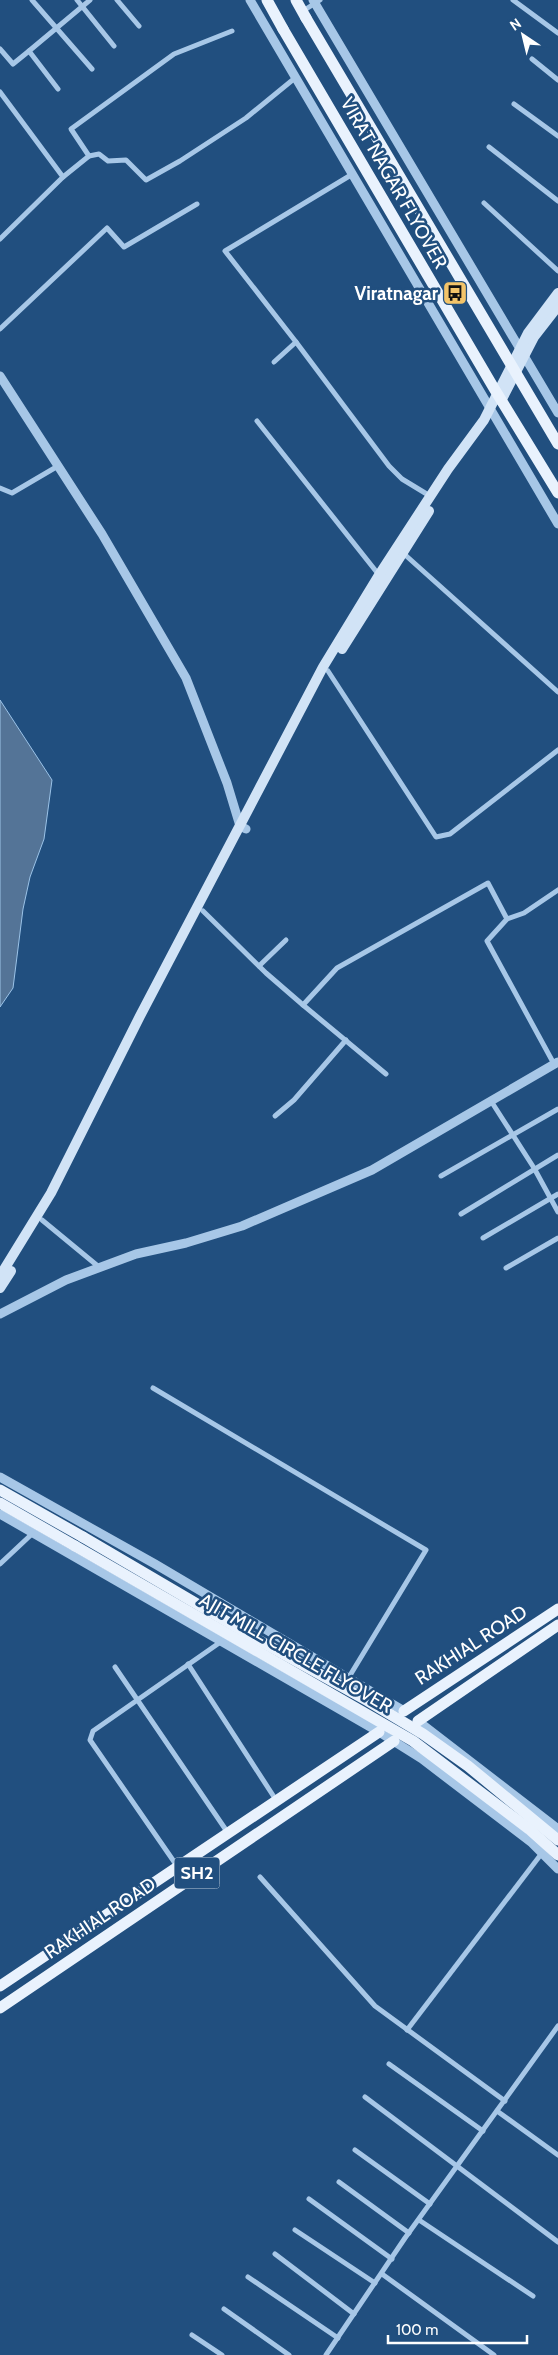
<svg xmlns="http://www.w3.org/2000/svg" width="558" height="2355" viewBox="0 0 558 2355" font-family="Cabin,sans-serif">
<rect width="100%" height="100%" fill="#214f7f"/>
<polygon fill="#547497" stroke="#9bc3e8" points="0,700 52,780 44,839 30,877 23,909 13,988 0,1007"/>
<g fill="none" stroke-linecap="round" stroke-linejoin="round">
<g stroke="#a7c7e7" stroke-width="5">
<polyline points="32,0 92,69"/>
<polyline points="77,0 114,46"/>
<polyline points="117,0 139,26"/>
<polyline points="513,0 558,33"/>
<polyline points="303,11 320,0"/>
<polyline points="0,49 13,64 29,51 58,89"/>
<polyline points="29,51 90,0"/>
<polyline points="532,59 558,80"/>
<polyline points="0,92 63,177 0,239"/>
<polyline points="514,104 558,136"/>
<polyline points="489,147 558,201"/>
<polyline points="89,156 99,154 108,161 126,160 146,180 180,161 246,118 295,78"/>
<polyline points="63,177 89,156 71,129 174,54 232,31"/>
<polyline points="484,203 558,271"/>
<polyline points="0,329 107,228 124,247 197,204"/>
<polyline points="296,342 225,251 351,175"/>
<polyline points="274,362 296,342 389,466 402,479 430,496"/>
<polyline points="257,421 379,575"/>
<polyline points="0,488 12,493 58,466"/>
<polyline points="403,553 558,692"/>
<polyline points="328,671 436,837 450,834 558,750"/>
<polyline points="203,911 266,973 303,1005 337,968 488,883 507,919 524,913 558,890"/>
<polyline points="507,919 487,941 554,1064"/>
<polyline points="259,966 286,940"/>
<polyline points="303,1005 386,1074"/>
<polyline points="491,1101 534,1168 558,1212"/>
<polyline points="275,1116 294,1100 346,1040"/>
<polyline points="441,1176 558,1109"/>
<polyline points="461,1214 558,1155"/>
<polyline points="42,1220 99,1267"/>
<polyline points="483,1238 558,1194"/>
<polyline points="506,1268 558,1238"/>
<polyline points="153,1388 426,1550 349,1677"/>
<polyline points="0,1564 33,1533"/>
<polyline points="188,1664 276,1800"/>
<polyline points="115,1667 228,1833"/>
<polyline points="177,1866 90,1740 93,1731 222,1641"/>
<polyline points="260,1877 375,2006 505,2101"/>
<polyline points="407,2030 542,1853"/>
<polyline points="389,2064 483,2131"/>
<polyline points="365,2097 558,2242"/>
<polyline points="497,2111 558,2155"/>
<polyline points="355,2150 430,2204"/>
<polyline points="339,2182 409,2233"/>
<polyline points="309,2199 392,2259"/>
<polyline points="419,2220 533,2296"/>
<polyline points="295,2230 375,2283"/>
<polyline points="275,2254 354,2314"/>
<polyline points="382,2274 494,2355"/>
<polyline points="248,2277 338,2338"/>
<polyline points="224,2309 289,2355"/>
<polyline points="192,2335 222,2355"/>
<polyline points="326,2355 405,2238 558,2026"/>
</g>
<g stroke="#a7c7e7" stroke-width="9">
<polyline points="250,0 558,524"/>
<polyline points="313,0 558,413"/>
<polyline points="0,376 102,534 186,678 227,783 240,826 246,829"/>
<polyline points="0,1314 66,1280 136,1254 186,1243 242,1226 372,1170 558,1062"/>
<polyline points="0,1477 155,1564 404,1711"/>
<polyline points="0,1514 379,1732"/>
<polyline points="418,1721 558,1829"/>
<polyline points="383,1729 379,1732 422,1759 532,1843 558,1869"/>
</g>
<g stroke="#d1e3f6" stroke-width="10">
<polyline points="501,401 534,337 558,306"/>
<polyline points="342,649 429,511"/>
<polyline points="0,1276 51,1193 140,1016 323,667 379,575 448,469 484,420 528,333 558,293"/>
<polyline points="0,1288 11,1271"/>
</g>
<g stroke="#e9f2fd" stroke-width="11">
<polyline points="267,0 283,29"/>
<polyline points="296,0 306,18"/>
<polyline points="0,1490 83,1537"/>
<polyline points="0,1503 75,1546"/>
<polyline points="404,1711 558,1609"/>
<polyline points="418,1721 558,1625"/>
<polyline points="0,1986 379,1732"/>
<polyline points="0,2008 394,1741"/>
</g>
<g stroke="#e9f2fd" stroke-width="11">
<polyline points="306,18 558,444"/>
<polyline points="283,29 495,390 558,493"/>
<polyline points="83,1537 260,1641 368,1701 423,1734 468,1766 558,1840"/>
<polyline points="75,1546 413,1741 529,1829 558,1855"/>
</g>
</g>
<defs>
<symbol id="bus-square" viewBox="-11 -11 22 22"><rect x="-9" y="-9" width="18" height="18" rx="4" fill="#f3c469" stroke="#214f7f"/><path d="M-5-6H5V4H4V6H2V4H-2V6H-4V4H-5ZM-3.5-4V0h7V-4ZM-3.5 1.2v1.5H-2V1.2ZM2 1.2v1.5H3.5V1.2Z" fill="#111"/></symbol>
</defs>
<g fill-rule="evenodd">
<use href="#bus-square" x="441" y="279" width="28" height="28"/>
</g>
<g text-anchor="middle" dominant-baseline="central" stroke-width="5" stroke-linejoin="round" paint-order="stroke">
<rect fill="#214f7f" stroke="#bccad9" stroke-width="1" x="174.5" y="1857.5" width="45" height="31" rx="4"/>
<g font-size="18" font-weight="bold" fill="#fff">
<text x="197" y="1873">SH2</text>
</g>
<g font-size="19" fill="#fff" stroke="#214f7f">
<text transform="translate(394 183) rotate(60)">VIRAT NAGAR FLYOVER</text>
<text transform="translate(471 1645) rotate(-33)">RAKHIAL ROAD</text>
<text transform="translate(296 1653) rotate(30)">AJIT MILL CIRCLE FLYOVER</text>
<text transform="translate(100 1918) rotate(-34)">RAKHIAL ROAD</text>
</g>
<g font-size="19" font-weight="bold" fill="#fff" stroke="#214f7f" text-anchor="end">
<text x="438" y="293">Viratnagar</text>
</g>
</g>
<g transform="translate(523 35) rotate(325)" stroke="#214f7f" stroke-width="4" paint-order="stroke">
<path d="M0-4L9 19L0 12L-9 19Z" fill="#ffffff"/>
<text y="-8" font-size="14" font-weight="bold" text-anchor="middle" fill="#ffffff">N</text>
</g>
<path d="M388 2335v8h139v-8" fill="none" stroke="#ffffff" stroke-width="2.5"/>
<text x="396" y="2335" font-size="15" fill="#ffffff" stroke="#214f7f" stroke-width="4" paint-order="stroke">100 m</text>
</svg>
